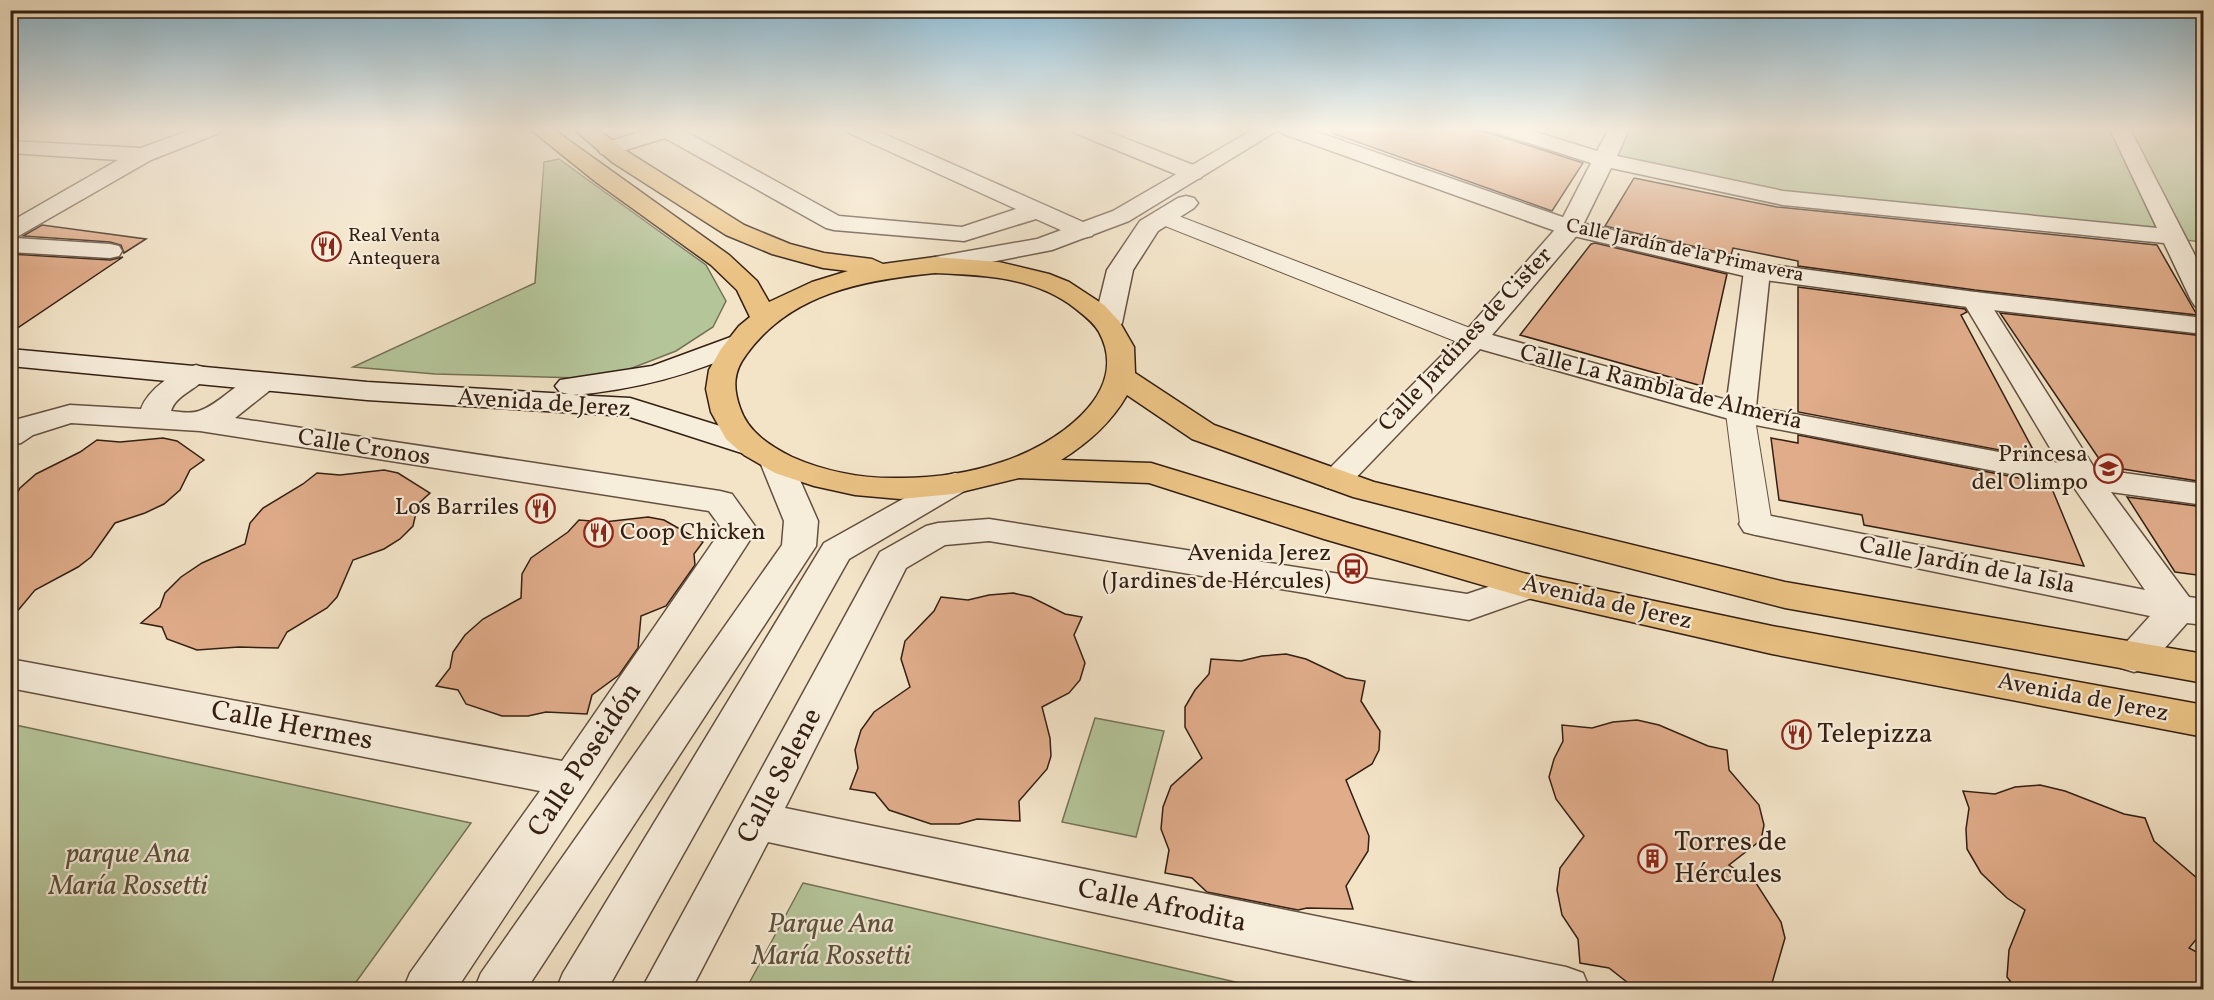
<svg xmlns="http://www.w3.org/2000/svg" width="2214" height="1000" viewBox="0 0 2214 1000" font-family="Vollkorn,serif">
<rect width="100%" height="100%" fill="#f3e4c8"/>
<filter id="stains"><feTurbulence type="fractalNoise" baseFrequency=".00333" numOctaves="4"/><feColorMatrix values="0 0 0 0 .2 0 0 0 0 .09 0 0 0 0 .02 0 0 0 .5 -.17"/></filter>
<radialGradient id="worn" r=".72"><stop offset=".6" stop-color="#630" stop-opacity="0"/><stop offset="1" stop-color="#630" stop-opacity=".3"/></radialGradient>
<g fill="#b5c59a" stroke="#747256" stroke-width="1.5">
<polygon points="1619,129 2203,129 2203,242 1783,198 1605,160"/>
<polygon points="559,159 706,265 726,301 713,327 676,351 627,370 579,378 435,374 353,367 535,283 544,162"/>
<polygon points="1095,718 1164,731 1136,837 1062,822"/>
<polygon points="11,724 471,823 351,989 11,989"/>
<polygon points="803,883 1266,989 746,989"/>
</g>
<g fill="#e0ac8a" stroke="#331f13" stroke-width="1.5">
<polygon points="1333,129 1477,129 1583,163 1552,211 1332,133"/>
<polygon points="1634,178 1777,207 2157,245 2197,315 1975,290 1798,266 1798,261 1733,248 1731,255 1605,226"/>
<polygon points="42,225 146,239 124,253 121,245 110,242 23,236"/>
<polygon points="1595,243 1727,274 1702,386 1520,335 1591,244"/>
<polygon points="10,254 110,260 123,257 10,333"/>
<polygon points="1798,287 1965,309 1967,312 1961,315 2037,457 1798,412"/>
<polygon points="2000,313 2204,336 2204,482 2104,466"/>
<polygon points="1798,435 2050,484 2084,566 1864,525 1862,515 1779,500 1771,438 1798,443"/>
<polygon points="163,438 177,441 204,460 190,470 180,490 164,504 145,513 115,523 91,557 78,567 35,590 10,620 10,506 20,488 36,474 80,452 97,440 120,442"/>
<polygon points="384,470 398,473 430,493 418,504 413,526 400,539 384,549 353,560 337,597 327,608 287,632 278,648 239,647 197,650 167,639 162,627 141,623 160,607 165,593 181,577 202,563 245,544 250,523 263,508 303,484 317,473 340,475"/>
<polygon points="2127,497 2204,507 2204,576 2175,572"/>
<polygon points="648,517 664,520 703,542 694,554 695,565 666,606 641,616 638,648 619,675 592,695 587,714 546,712 528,716 502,716 466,704 458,690 436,686 450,668 453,652 465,635 483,619 521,598 522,574 531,558 568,532 579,520 604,522"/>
<polygon points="1013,593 1031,597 1065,614 1082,617 1074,635 1085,663 1080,680 1069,693 1042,707 1050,738 1051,756 1047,769 1019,801 1020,821 977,819 959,824 931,824 889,810 875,793 850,789 858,768 855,750 861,730 874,712 910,687 901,659 905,641 934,611 941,597 968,600 989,595"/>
<polygon points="1286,654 1306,659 1346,678 1365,681 1361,701 1380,731 1379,750 1372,764 1346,780 1369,836 1368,851 1346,886 1353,909 1307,908 1298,910 1207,892 1192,878 1165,873 1169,850 1161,829 1163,807 1171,786 1202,758 1185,727 1185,707 1195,690 1209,674 1211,659 1241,661 1262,656"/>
<polygon points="1637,720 1659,725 1708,746 1727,750 1729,770 1759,805 1764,825 1761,840 1729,865 1756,883 1781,922 1785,938 1770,990 1637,990 1609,968 1580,963 1578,939 1562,915 1557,890 1560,868 1584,836 1556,799 1549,777 1554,759 1563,741 1562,725 1592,728 1613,722"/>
<polygon points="2040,785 2065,791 2124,814 2145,818 2154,841 2198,879 2204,889 2204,930 2189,948 2204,956 2204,990 2017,990 2007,977 2009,950 2025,910 2007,898 1981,873 1967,849 1966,829 1969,808 1963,791 1995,794 2015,787"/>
</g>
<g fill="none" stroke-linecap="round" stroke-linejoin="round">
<defs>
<g id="pedestrian">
<polygon points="1163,210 1483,333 1487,339 1483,345 1474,347 1465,345 1155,222 1152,217 1155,212"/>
<polygon points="1740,404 1750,407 1754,413 1772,524 1767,532 1756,535 1745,532 1740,524 1726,413 1730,407"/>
</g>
<g id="minor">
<polygon points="193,129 222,129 219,133 151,160 15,238 110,244 119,246 122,251 119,256 110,258 10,252 10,222 118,160 10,153 10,141 141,148"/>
<polygon points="649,129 681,129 839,216 962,227 1016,209 849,133 846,129 873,129 1092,226 1095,231 1092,236 1083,238 1074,236 1036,219 964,241 834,230 826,228 665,138 609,155 601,154 598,149 601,144"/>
<polygon points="1072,129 1101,129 1201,168 1204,173 1201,178 1193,180 1185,178 1075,133"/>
<polygon points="1494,129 1526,129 1597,151 1609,129 1629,129 1617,156 1783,191 2157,228 2110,129 2130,129 2204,273 2204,308 2195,306 2191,300 2164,243 1783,205 1611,168 1579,233 1492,335 1727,400 1744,271 1748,266 1757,263 1766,266 1770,271 1756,407 2059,463 1962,300 1966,294 1975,292 1984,294 2095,469 2204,484 2204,505 2111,492 2189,597 2204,599 2204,625 2187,623 2147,668 2134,672 2121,668 2115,658 2121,648 2150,616 1756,535 1744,532 1739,524 1744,516 1756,513 2145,590 2073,486 1740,422 1480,349 1347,487 1336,490 1325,487 1320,480 1325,473 1464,333 1559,225 1591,163 1497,133"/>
<path d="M196,365L206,368L210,374C200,388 176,394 171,411C180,412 191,414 199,411C226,402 245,368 274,375L279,381L274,387L235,418L720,491L732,494L757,529L587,792L456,990H403L410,973L540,791L10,688V659L562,761L722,529L709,511L200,431L71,423L33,435L21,443L10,445L11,421L70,405L141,409C148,389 176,370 196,365Z"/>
<polygon points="989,519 1467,594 1527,574 1540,577 1545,586 1540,595 1469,620 989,541 945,545 906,568 785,808 1566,967 1583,973 1590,990 1455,990 768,842 691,990 641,990 880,552 926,526 938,523"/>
</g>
<g id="tertiary">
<polygon points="1254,129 1308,129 1577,222 1757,263 1975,292 2204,318 2204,334 1975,308 1757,279 1561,233 1281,133 1278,130 1129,221 1052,250 935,273 926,270 922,265 926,260 935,257 1037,239 1113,211"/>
<polygon points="1186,196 1194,198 1198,203 1194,208 1158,231 1133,270 1122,323 1118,329 1108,331 1098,329 1094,323 1107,270 1140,221 1178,198"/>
<polygon points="776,452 787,455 792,462 818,521 816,546 526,990 474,990 481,973 782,545 784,521 760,462 765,455"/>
<polygon points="955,473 966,476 971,483 966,490 849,559 607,990 556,990 563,973 824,543 944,476"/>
</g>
<path id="secondary" d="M739,334L749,336L753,342L749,348C692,375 635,390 573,395L630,398L762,439L767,446L762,453L751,456L627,416L367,400L10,366V349L367,382L568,394L560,392L555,386L560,380L652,366Z"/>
<path id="primary" d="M530,129H553L729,255L757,281L769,302L812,282L848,271L823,268L772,254L726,235L612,162L574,129H597L628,152L744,225L790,244L824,253L872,259L883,264L935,257L999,262L1049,274L1069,282L1104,305L1119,321L1134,347L1135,373L1214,425L1374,482L1785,582L2204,654V683L1785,608L1353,497L1192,439L1127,395C1111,423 1088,443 1061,460L1151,463L1348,523L1527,574L1772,626L2204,705V737L1772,654L1527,598L1324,539L1149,483L1019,478L953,494L900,499L855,495L814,486L775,473L744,455L726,439L711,412L706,389L709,370L721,349L739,326L750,317L737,290L711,265L596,182ZM935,273C984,275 1036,277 1076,309C1085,316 1094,323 1099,332C1133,395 1052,446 1002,462C970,473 934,478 901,478C864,479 826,472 792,457C770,446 748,432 740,408C733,388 733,372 746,355C790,293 864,280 935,273Z"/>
</defs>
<use href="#pedestrian" stroke="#635040" stroke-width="2"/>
<use href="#minor" stroke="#635040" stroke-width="3"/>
<use href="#tertiary" stroke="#635040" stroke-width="3"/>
<use href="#secondary" stroke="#331f13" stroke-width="3"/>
<use href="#primary" stroke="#331f13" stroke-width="3"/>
<use href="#pedestrian" fill="#f7eddb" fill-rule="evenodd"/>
<use href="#minor" fill="#f7eddb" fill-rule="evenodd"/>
<use href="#tertiary" fill="#f7eddb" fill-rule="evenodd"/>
<use href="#secondary" fill="#f7eddb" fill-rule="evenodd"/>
<use href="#primary" fill="#eac284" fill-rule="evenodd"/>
</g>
<linearGradient id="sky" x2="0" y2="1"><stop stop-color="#8ab8d1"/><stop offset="0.48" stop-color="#faf3e6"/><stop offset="1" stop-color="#faf3e6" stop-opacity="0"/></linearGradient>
<rect width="2214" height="269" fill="url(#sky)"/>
<defs>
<symbol id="restaurant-ring" viewBox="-11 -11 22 22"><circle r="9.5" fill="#f7eddb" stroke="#8f2418" stroke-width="1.5"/><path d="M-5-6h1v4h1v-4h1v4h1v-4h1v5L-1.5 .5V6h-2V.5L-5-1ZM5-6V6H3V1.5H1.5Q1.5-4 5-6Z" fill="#8f2418"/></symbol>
<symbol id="school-ring" viewBox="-11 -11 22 22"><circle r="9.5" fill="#f7eddb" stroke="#8f2418" stroke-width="1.5"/><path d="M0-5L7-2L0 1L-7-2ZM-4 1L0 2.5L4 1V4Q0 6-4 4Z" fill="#8f2418"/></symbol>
<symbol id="bus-ring" viewBox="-11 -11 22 22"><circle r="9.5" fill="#f7eddb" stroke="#8f2418" stroke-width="1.5"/><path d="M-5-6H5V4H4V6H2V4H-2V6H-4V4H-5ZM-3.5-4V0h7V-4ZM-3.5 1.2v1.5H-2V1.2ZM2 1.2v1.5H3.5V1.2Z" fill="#8f2418"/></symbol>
<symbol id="building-ring" viewBox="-11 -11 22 22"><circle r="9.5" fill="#f7eddb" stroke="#8f2418" stroke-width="1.5"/><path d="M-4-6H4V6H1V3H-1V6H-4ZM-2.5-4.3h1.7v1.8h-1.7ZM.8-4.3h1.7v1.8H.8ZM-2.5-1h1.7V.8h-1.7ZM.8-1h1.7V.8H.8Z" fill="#8f2418"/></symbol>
</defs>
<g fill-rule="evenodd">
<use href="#restaurant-ring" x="310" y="230" width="33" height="33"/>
<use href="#school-ring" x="2092" y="452" width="33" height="33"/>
<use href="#restaurant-ring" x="524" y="492" width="33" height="33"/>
<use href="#restaurant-ring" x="582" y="516" width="33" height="33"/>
<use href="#bus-ring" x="1336" y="552" width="33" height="33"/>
<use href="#restaurant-ring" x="1780" y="718" width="33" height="33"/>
<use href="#building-ring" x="1636" y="842" width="33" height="33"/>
</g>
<g text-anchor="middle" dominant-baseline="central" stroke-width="4.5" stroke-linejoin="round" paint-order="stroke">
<g font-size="20" fill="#331f13" stroke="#f7eddb" text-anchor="start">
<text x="348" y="236">Real Venta<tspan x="348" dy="23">Antequera</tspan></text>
</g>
<g font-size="20" fill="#331f13" stroke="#f7eddb">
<text transform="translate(1685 251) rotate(12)">Calle Jardín de la Primavera</text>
</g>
<g font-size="24" fill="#331f13" stroke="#f7eddb">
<text transform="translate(1466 340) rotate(-47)">Calle Jardines de Cister</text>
<text transform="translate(1661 388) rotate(14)">Calle La Rambla de Almería</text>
<text transform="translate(544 404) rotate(4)">Avenida de Jerez</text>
<text transform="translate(364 448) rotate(9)">Calle Cronos</text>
<text transform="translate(1967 566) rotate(11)">Calle Jardín de la Isla</text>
<text transform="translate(1607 603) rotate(13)">Avenida de Jerez</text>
<text transform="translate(2083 698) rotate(11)">Avenida de Jerez</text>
</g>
<g font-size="24" fill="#331f13" stroke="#f7eddb" text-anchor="end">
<text x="2088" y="455">Princesa<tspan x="2088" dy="28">del Olimpo</tspan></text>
<text x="519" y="508">Los Barriles</text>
<text x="620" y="533" text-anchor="start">Coop Chicken</text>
<text x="1331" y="554">Avenida Jerez<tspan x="1331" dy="28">(Jardines de Hércules)</tspan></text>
</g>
<g font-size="28" fill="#331f13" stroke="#f7eddb">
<text transform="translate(292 726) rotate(11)">Calle Hermes</text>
<text transform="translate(585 760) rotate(-56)">Calle Poseidón</text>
<text transform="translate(780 776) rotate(-62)">Calle Selene</text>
<text transform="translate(1162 906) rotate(12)">Calle Afrodita</text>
</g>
<g font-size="28" fill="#331f13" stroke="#f7eddb" text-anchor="start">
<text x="1817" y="734">Telepizza</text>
<text x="1674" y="842">Torres de<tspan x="1674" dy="32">Hércules</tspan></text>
</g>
<g font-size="28" font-style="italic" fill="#5a513c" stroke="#f7eddb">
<text x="128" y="854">parque Ana<tspan x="128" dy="32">María Rossetti</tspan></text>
<text x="831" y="924">Parque Ana<tspan x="831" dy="32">María Rossetti</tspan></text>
</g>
</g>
<rect width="2214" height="1000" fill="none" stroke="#f3e4c8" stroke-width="36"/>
<rect x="12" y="12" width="2190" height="976" fill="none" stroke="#331f13" stroke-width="3"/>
<rect x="18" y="18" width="2178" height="964" fill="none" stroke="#331f13" stroke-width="1.5"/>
<rect width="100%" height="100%" filter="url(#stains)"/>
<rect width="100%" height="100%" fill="url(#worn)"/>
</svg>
